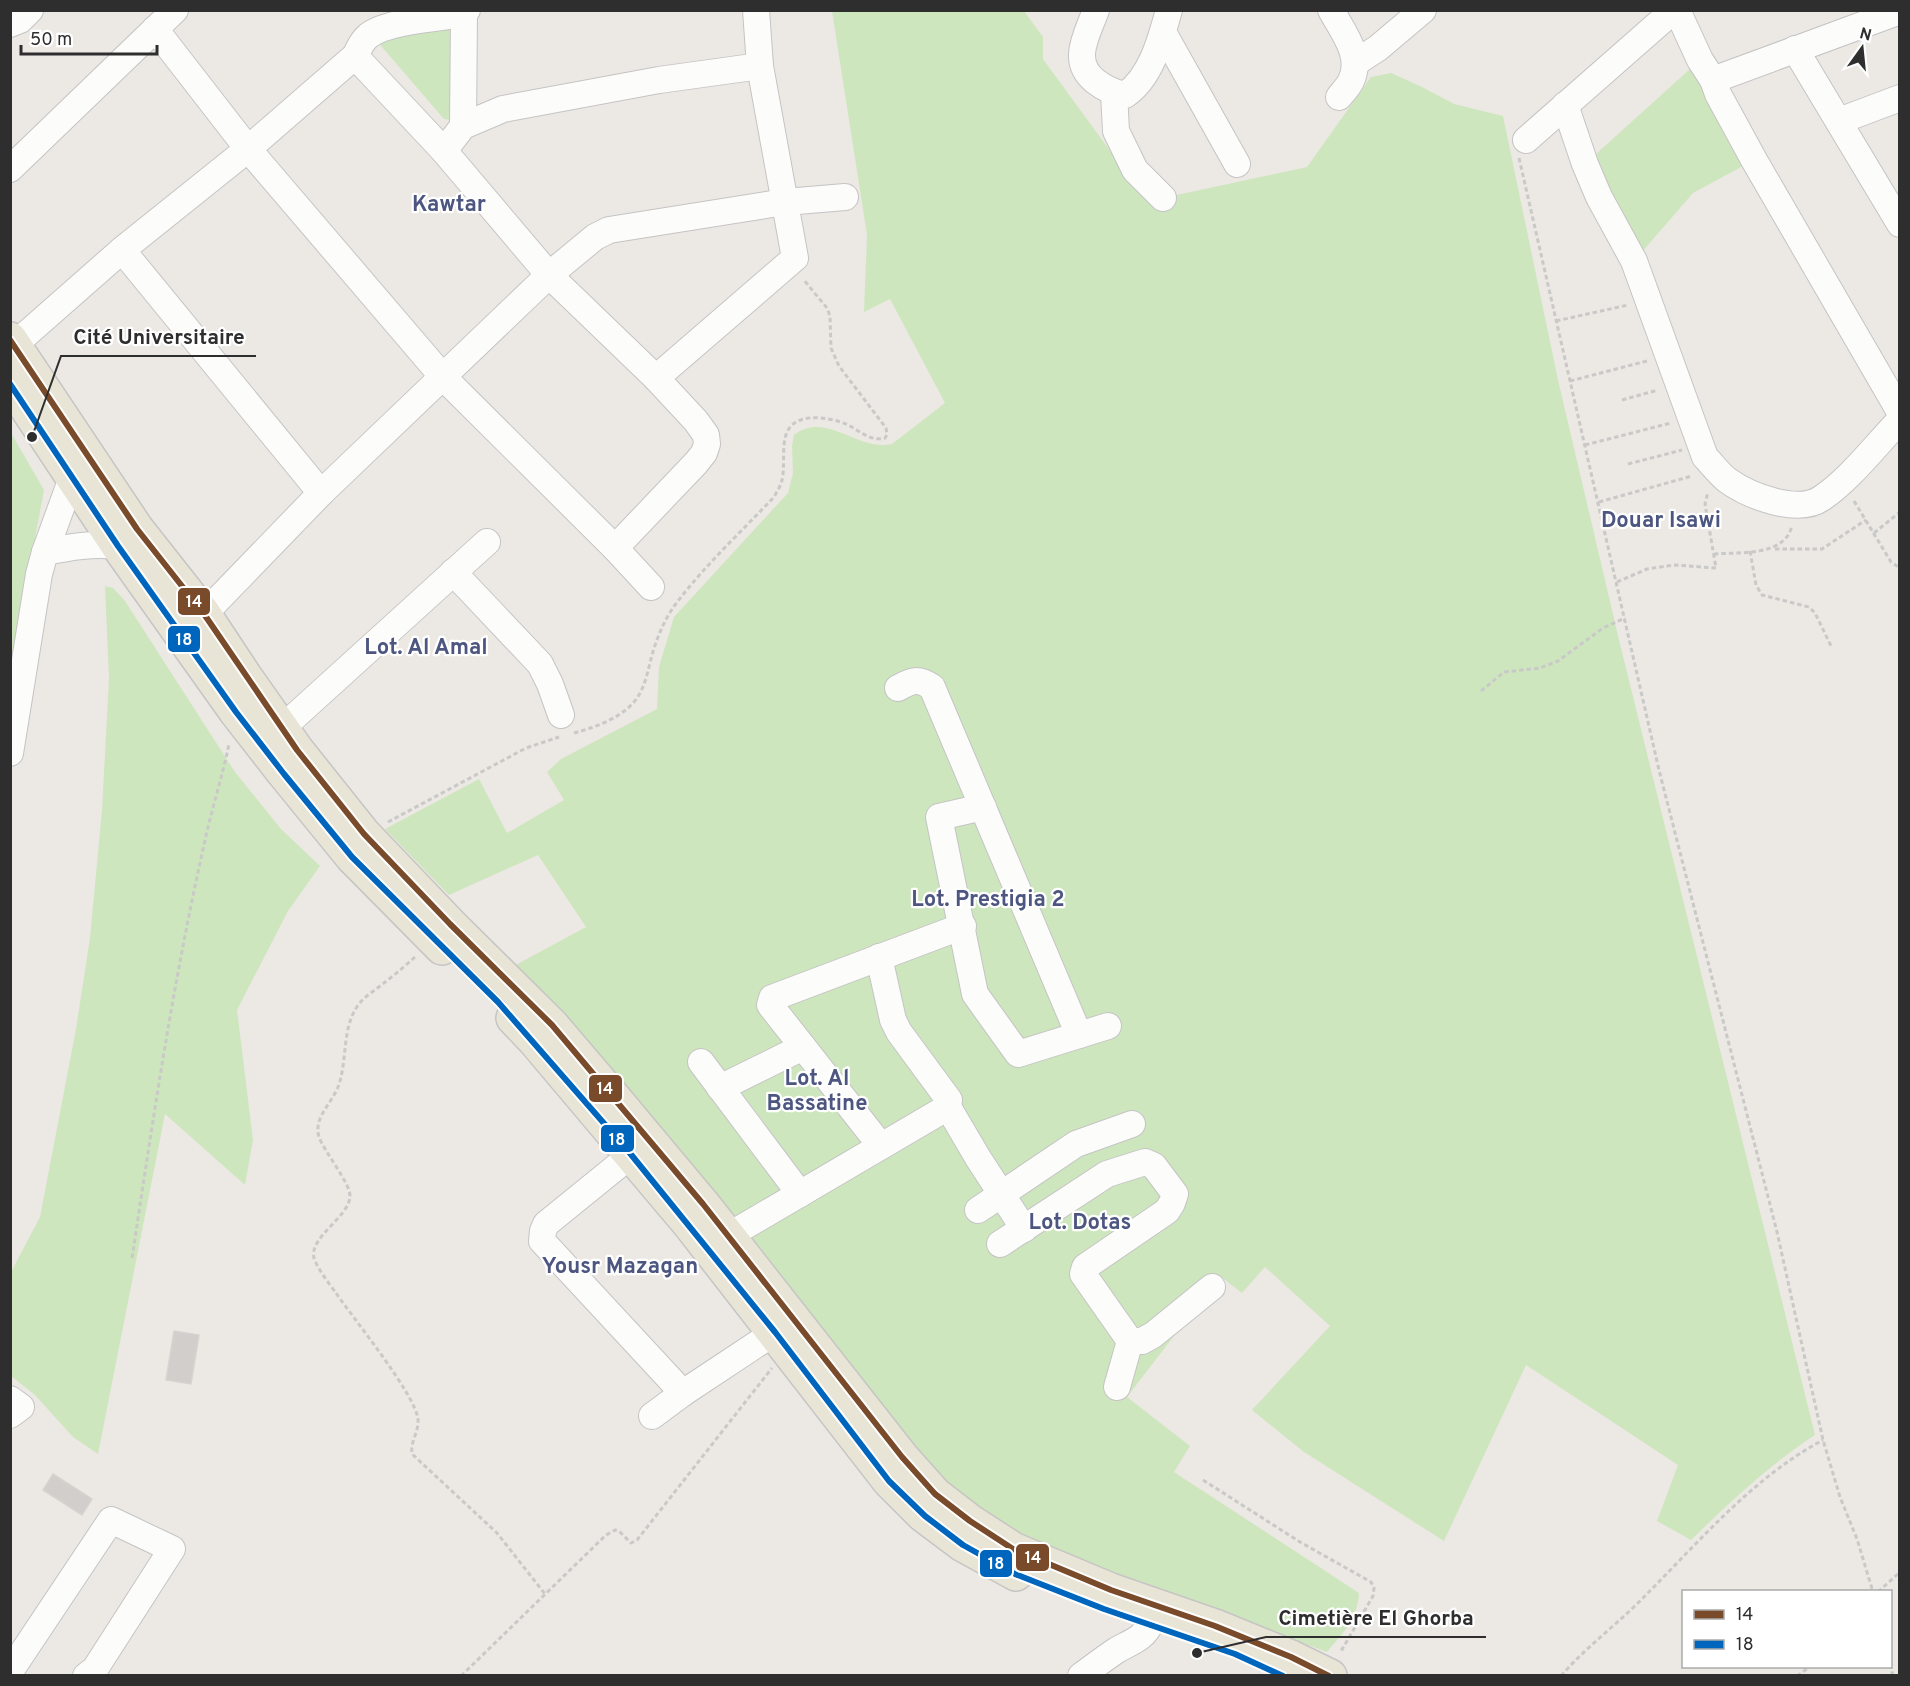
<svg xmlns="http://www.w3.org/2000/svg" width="1910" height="1686" viewBox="0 0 1910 1686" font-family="Overpass,sans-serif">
<rect width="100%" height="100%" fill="#ece8e4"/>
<g fill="#cee6be">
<path d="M832,11H1024L1043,37V59L1116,159L1163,198L1307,167L1371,77L1391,73L1422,87L1454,104L1503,116L1558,380L1620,644L1815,1435C1769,1465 1730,1502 1691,1540L1657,1521L1678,1465L1526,1365L1444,1541L1304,1452L1252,1410L1330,1326L1265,1267L1242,1293L1220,1276L1127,1397L1190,1446L1174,1472L1359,1593C1357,1621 1344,1631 1327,1652L1046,1549L986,1518L927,1474L512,967L586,927L538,855L449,895L385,829L479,779L507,833L564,800L547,772L561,759L657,709L659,667L674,617L788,493L793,473L792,446L794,435C826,410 858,452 892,444L945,403L890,299L864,312L867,235Z"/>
<polygon points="452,22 452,120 444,119 376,40"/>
<polygon points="1700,60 1754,160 1693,193 1634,261 1585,164"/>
<polygon points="11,433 44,490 11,668"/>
<polygon points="105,586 113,588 125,601 235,772 281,829 320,866 288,911 237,1010 253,1140 245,1185 165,1114 98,1454 73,1437 35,1395 11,1376 11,1272 40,1217 76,1029 90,938 102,810 109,679"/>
</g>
<g fill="#d1cecb" stroke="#d7d4d0" stroke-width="1.5">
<polygon points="174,1331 199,1335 191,1384 166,1380"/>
<polygon points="53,1474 92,1499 82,1515 43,1490"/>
</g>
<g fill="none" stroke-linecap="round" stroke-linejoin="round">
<defs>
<g id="minor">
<path d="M1096,10C1087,35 1070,61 1095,81C1104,88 1114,93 1125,95C1151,78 1161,39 1169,10"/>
<path d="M1331,10C1343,32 1363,56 1351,81C1348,87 1343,92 1339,97"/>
<polyline points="1677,10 1700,60 1713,80 1718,94 1754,160 1900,412"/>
<polyline points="10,24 20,20 30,10"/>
<polyline points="155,29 248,149 443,377 615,548 651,587"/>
<polyline points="1163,32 1237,164"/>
<polyline points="1795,49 1900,224"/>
<polyline points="355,56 444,151 463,126 503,109 659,80 760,66"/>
<polyline points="1355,63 1378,48 1423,10"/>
<polyline points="1713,80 1900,11"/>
<polyline points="1114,93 1116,131 1135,170 1163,198"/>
<path d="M1565,105L1585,164L1599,197L1634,261L1705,457C1712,464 1719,474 1727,480C1749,496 1798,515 1822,498C1850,479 1876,445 1900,420"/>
<polyline points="1839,121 1900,98"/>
<polyline points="463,126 464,14"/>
<polyline points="1526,140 1674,10"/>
<polyline points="444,151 549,275 656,378 696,421 706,435 707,444 704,453 696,463 615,548"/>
<polyline points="10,169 175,10"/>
<polyline points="122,250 321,493"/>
<path d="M14,345L122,250L248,149L355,56C359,49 361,42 368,36C387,21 439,18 464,14L467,10"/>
<polyline points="656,378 795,258 760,66 756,10"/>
<path d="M45,552C70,547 93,543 118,546"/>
<polyline points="453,572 540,664 550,684 561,715"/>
<polyline points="204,614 321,493 549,275 595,237 609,230 785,202 845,197"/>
<path d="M898,688C912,680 918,678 932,687L1079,1035"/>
<polyline points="282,728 487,542"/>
<polyline points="10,753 39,574 45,552 72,478"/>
<polyline points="983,807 939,817 975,994 1018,1054 1108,1026"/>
<polyline points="701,1062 800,1194"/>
<polyline points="720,1088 803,1047"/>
<polyline points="948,1107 978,1158 1024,1229"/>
<polyline points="881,1146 770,1005 772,998 963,926"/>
<polyline points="631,1155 546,1224 543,1231 542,1241 683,1393"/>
<polyline points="978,1210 1076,1144 1132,1124"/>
<polyline points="728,1236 948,1107 949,1100 899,1032 893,1020 879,957"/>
<polyline points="1000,1244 1107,1174 1145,1162 1154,1166 1175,1194 1172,1203 1167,1211 1085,1267 1083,1274 1130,1341 1117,1387"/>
<polyline points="1130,1341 1142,1341 1153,1335 1212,1287"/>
<polyline points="10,1399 21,1407 10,1415"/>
<polyline points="652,1416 683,1393 775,1332"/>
<polyline points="13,1667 111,1520 172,1549 95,1669 86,1676"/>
<path d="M1081,1676C1093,1667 1105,1658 1117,1650C1129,1643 1145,1638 1150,1624"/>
</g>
<g id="major">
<polyline points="10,339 137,529 204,614 245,676 297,750 364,834 450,924 552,1025 610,1093 703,1204 902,1457 935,1494 970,1521 1013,1549 1111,1590 1215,1626 1291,1657 1330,1676"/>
<polyline points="10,383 118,546 236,712 282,771 352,857 442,948"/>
<polyline points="513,1018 534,1040 690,1225 889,1481 923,1515 963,1545 1016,1574"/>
</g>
</defs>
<use href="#minor" stroke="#c5c4c5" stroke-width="28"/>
<use href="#major" stroke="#c6c5c4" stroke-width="36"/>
<g stroke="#c9c9c8" stroke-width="3" stroke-dasharray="4.5 3" stroke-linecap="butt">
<polyline points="1519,158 1659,770 1777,1232 1823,1440 1840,1497 1857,1539 1873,1592"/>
<polyline points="1556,321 1628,305"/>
<polyline points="1570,381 1647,361"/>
<polyline points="1622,400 1658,390"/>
<polyline points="1585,445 1671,423"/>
<polyline points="1628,464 1682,450"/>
<polyline points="1854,501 1891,562 1900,568"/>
<polyline points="1599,502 1692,476"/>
<polyline points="1874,533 1900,512"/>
<polyline points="1775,549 1822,549 1866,520"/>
<polyline points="1750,551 1756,585 1762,595 1809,607 1815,613 1831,646"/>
<path d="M1714,554C1738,552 1786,557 1792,525"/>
<polyline points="1617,582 1647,569 1674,565 1716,568 1705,504 1708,492"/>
<polyline points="1481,691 1504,672 1540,668 1558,661 1603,628 1625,618"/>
<path d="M574,733C592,728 613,721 628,708C644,695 647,674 652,655C657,638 664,620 675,605C704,566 741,532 774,497C777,491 781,486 782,480C786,464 779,437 792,425C805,413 831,418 846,424C859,430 870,442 885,438L887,435L886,428L839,366L831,348L830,316L827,308L803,279"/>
<polyline points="388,822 526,748 559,737"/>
<path d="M415,957C404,967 392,977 380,986C373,992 365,996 359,1004C341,1027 348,1061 338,1087C332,1103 313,1118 319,1137C325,1153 351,1184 350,1197C348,1218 309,1237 314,1258C317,1268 330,1285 336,1293C353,1318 415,1394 418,1419C419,1432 410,1442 412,1454L497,1533L545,1594"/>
<path d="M132,1258C153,1120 173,982 204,845C211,811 222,778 229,744"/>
<polyline points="1203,1480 1300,1542 1371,1582 1374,1588 1373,1596 1340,1653"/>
<polyline points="1878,1592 1900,1572"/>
<polyline points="1890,1664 1893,1676"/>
<polyline points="461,1676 606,1535 615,1530 619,1531 631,1543 637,1540 772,1368"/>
<path d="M1561,1676C1585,1648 1615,1626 1641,1600C1697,1544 1753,1477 1823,1440"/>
<polyline points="1797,1676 1811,1666"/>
</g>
<use href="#minor" stroke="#fcfcfb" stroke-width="26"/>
<use href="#major" stroke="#e8e4d6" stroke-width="33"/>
<defs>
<polyline id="bus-1" points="10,340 137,529 204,614 297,750 364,834 450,924 552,1025 703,1204 902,1457 935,1494 970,1521 1013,1549 1111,1590 1215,1626 1291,1657 1329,1676"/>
<polyline id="bus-2" points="10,384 118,546 236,712 284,774 352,857 498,1002 629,1152 775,1332 889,1481 925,1516 963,1545 1015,1574 1104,1609 1235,1654 1283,1676"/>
</defs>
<use href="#bus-1" stroke="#fff" stroke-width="10"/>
<use href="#bus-2" stroke="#fff" stroke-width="10"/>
<use href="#bus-1" stroke="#7a4b2a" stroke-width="6"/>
<use href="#bus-2" stroke="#0065bd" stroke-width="6"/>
</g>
<g text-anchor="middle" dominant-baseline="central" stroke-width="4.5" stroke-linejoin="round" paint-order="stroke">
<g font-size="22" font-weight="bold" fill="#4d5680" stroke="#fff">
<text x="449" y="205">Kawtar</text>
<text x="1661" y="521">Douar Isawi</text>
<text x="426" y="648">Lot. Al Amal</text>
<text x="988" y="900">Lot. Prestigia 2</text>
<text x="817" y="1079">Lot. Al<tspan x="817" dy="25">Bassatine</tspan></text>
<text x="1080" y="1223">Lot. Dotas</text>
<text x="620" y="1267">Yousr Mazagan</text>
</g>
</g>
<path fill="none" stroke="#2e2e2e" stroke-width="2" d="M32 437L61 356H256M1197 1653L1266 1637H1486"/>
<g fill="#2e2e2e" stroke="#fff" stroke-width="2">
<circle cx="32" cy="437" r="6"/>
<circle cx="1197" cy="1653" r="6"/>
</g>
<g font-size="21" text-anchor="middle" font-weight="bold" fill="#2e2e2e" stroke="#fff" stroke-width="4.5" stroke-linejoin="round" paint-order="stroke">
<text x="159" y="344">Cité Universitaire</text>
<text x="1376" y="1625">Cimetière El Ghorba</text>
</g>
<g stroke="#fff" stroke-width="2">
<rect x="177" y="587" width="34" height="29" rx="6" fill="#7a4b2a"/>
<rect x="167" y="625" width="34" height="28" rx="6" fill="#0065bd"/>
<rect x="588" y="1074" width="35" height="29" rx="6" fill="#7a4b2a"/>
<rect x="600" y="1124" width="35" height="29" rx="6" fill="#0065bd"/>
<rect x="1015" y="1543" width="35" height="29" rx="6" fill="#7a4b2a"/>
<rect x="979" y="1549" width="34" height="29" rx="6" fill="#0065bd"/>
</g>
<g font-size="16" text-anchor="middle" font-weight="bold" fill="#fff">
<text x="194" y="607">14</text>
<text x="184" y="645">18</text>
<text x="605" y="1094">14</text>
<text x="617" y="1145">18</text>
<text x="1033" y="1563">14</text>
<text x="996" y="1569">18</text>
</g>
<rect width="1910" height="1686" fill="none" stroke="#2e2e2e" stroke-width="24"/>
<rect x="1682" y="1590" width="210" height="78" fill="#ffffff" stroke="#ababab" stroke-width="1.5"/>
<rect x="1694" y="1610" width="30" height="9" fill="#7a4b2a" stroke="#ababab" stroke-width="1.5"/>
<text x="1736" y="1620" font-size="18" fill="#2e2e2e">14</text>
<rect x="1694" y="1640" width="30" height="9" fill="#0065bd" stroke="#ababab" stroke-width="1.5"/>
<text x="1736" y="1650" font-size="18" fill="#2e2e2e">18</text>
<g transform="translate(1862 48) rotate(15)" stroke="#ffffff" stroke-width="4.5" paint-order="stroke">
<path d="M0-4.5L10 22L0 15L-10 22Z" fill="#2e2e2e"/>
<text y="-9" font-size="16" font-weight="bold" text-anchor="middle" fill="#2e2e2e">N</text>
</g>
<path d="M21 45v9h136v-9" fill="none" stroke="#2e2e2e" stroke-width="3"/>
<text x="30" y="45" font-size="18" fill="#2e2e2e" stroke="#ffffff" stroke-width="4.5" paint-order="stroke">50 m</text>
</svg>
